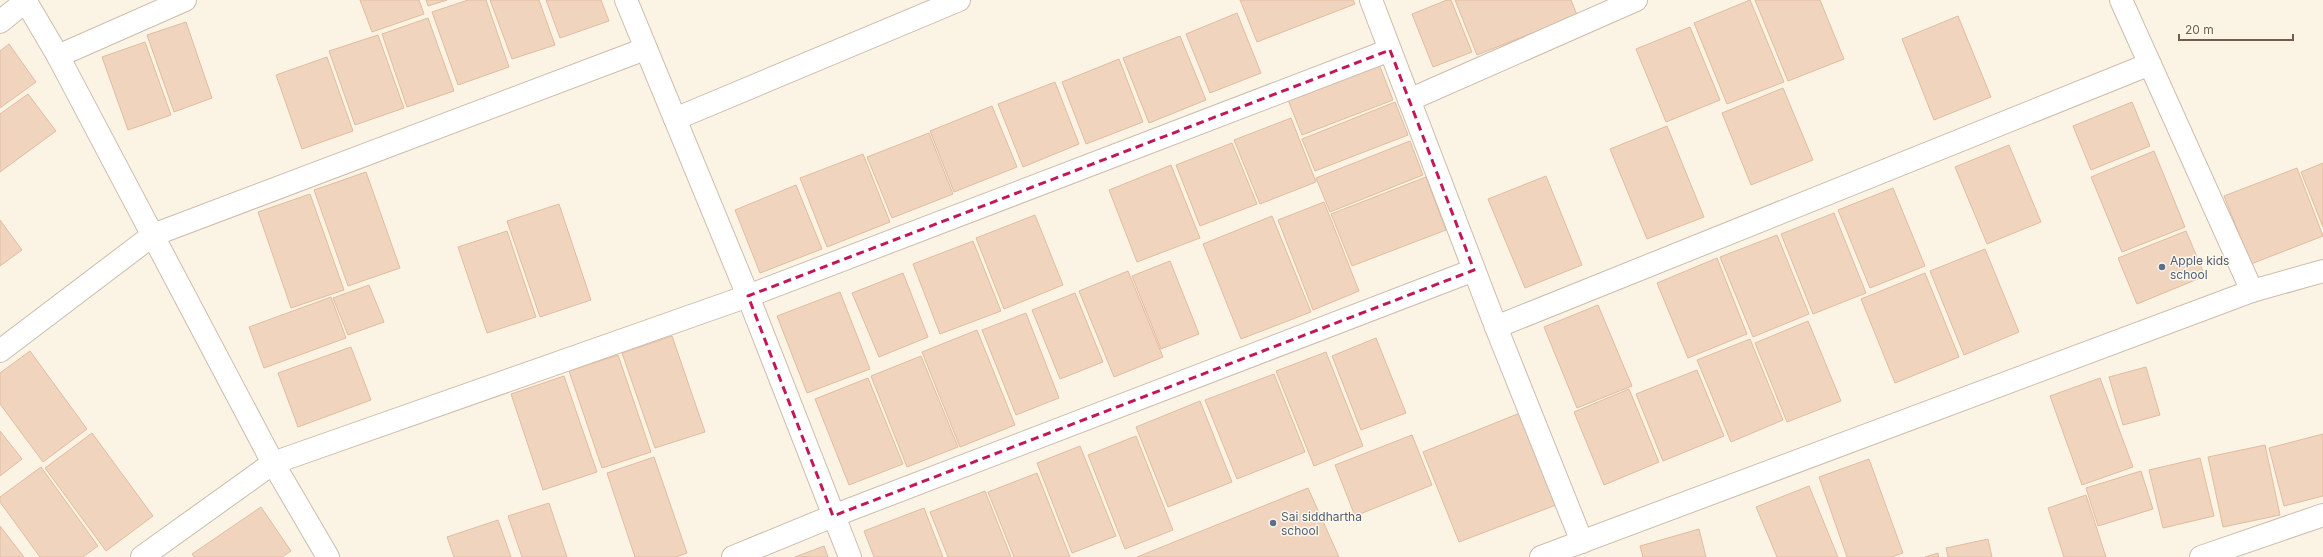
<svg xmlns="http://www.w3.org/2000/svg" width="2323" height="557" viewBox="0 0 2323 557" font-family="Inter,sans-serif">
<rect width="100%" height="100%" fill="#fbf4e5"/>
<g fill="#f0d4bd" stroke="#e2bc9e">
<polygon points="360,0 419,0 424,14 372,32"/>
<polygon points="426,0 447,0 428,6"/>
<polygon points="468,0 486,0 509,67 458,85 432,12"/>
<polygon points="490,0 539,0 555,45 512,59"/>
<polygon points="546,0 601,0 609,21 560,38"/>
<polygon points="1240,0 1353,0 1355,4 1257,42"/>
<polygon points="1447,0 1451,0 1472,52 1433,67 1412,14"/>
<polygon points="1455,0 1571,0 1577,15 1477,55"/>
<polygon points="1750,0 1784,82 1727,104 1694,23"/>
<polygon points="1755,0 1820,0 1844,59 1788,81"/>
<polygon points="1237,13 1261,73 1210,93 1186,34"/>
<polygon points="1958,16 1991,97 1934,120 1902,39"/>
<polygon points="428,18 454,91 407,107 382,34"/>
<polygon points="186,22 212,98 174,112 147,35"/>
<polygon points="1690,27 1720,100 1666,122 1636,49"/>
<polygon points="378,35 404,108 355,125 329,51"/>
<polygon points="1180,36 1206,100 1149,123 1123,58"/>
<polygon points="145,42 171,115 128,130 102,57"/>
<polygon points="9,44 36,82 0,108 0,51"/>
<polygon points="327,57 353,131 302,149 276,75"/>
<polygon points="1119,59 1143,122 1086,144 1062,82"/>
<polygon points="1379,64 1393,100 1302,135 1288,100"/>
<polygon points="1055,82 1079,144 1023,167 998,104"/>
<polygon points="1783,88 1813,160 1751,185 1722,113"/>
<polygon points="28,94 56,131 0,172 0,114"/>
<polygon points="1395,102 1408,135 1315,171 1302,139"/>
<polygon points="2132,102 2150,146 2091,170 2073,126"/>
<polygon points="992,106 1017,167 954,192 930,131"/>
<polygon points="1291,118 1316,182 1260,204 1234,140"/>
<polygon points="1667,126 1704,217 1647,239 1610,149"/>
<polygon points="929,133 953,194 892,218 867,157"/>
<polygon points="1410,141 1423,175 1330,212 1316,178"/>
<polygon points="1232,143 1257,204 1200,226 1176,165"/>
<polygon points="2009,145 2041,222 1987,244 1955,167"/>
<polygon points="2154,151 2185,227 2122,252 2091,177"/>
<polygon points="863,154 890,222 827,247 800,178"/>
<polygon points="2323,163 2323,227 2301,172"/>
<polygon points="1171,165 1200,238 1137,262 1109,190"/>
<polygon points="2297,168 2323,236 2251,264 2224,196"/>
<polygon points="366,172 400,268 348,286 314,190"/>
<polygon points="1546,176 1582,265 1525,288 1488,199"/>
<polygon points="1426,177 1446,230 1352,266 1331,214"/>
<polygon points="796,185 822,249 760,273 735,210"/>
<polygon points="1893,188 1925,266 1870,288 1838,210"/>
<polygon points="310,194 344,290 291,308 258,212"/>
<polygon points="1324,202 1359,291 1313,310 1278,220"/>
<polygon points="559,204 591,300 540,317 507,221"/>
<polygon points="1834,213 1866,293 1813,314 1781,234"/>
<polygon points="1035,215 1063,285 1004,309 976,238"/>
<polygon points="1272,216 1311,312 1241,339 1203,244"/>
<polygon points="0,220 22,250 0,266"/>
<polygon points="507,231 536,317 487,333 458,247"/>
<polygon points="2186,231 2205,276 2137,304 2118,258"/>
<polygon points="1777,235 1809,314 1753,337 1720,257"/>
<polygon points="973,241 1001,311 940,334 913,264"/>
<polygon points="1985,249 2019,332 1964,355 1930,271"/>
<polygon points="1717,258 1747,334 1688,358 1657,283"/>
<polygon points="1170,261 1199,334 1161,349 1132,276"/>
<polygon points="1128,271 1163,357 1114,377 1079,291"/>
<polygon points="903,273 928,337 879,357 852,293"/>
<polygon points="1925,273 1959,357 1895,383 1861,299"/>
<polygon points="369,285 384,322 348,335 333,298"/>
<polygon points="840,292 870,369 807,393 777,316"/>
<polygon points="1075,293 1103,362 1060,379 1032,310"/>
<polygon points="331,297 346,338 264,368 249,327"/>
<polygon points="1598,305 1632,386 1577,408 1544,327"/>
<polygon points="1026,313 1059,398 1016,415 982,330"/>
<polygon points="1808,321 1841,401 1787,422 1755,343"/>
<polygon points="977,330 1015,425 960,447 922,352"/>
<polygon points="672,336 705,432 655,448 622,353"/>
<polygon points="1376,338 1406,413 1361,430 1332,356"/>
<polygon points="1750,339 1783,420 1731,442 1697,360"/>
<polygon points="351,347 371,400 298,427 278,373"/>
<polygon points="30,351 87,429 43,462 0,404 0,373"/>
<polygon points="1326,352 1363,446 1314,466 1276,371"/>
<polygon points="618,355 651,452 602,468 569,371"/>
<polygon points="921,356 958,447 907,467 871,376"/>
<polygon points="2146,367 2160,415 2123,425 2109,377"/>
<polygon points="1697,370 1724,436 1663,461 1636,394"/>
<polygon points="1274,374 1305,452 1237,479 1205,400"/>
<polygon points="564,376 597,472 543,490 511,394"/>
<polygon points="868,378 903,464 849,485 815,399"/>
<polygon points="2100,378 2133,467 2082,485 2050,396"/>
<polygon points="1629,389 1659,462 1604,485 1574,412"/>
<polygon points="1200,401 1232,482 1168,507 1136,427"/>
<polygon points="1520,413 1556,505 1459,542 1423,452"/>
<polygon points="0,431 22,459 0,476"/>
<polygon points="92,433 153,516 106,551 45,468"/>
<polygon points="2323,434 2323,496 2284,506 2269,448"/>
<polygon points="1412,435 1432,485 1355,516 1335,465"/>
<polygon points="1136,436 1173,530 1125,549 1088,455"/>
<polygon points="2265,445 2280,515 2223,527 2208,457"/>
<polygon points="1080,446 1116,536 1072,553 1037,463"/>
<polygon points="654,457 687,553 676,557 635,557 607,473"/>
<polygon points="2200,458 2214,516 2163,528 2149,470"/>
<polygon points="1869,459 1903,553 1892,557 1847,557 1819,477"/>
<polygon points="41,467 98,546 83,557 40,557 0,502 0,497"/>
<polygon points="2141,471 2153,509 2098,526 2086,488"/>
<polygon points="1037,473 1070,557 1014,557 988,492"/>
<polygon points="1809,486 1838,557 1777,557 1756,507"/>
<polygon points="1308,488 1339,557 1137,557"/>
<polygon points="985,491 1011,557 948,557 930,512"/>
<polygon points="2086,495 2106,557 2064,557 2048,508"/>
<polygon points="549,503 567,557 522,557 508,516"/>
<polygon points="261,507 291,551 282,557 194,557 192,554"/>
<polygon points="924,508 943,557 874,557 864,531"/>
<polygon points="498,520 511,557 454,557 447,537"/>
<polygon points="0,526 24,557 0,557"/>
<polygon points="1699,529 1706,557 1643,557 1640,546"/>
<polygon points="1988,539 1992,557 1948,557 1946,548"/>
<polygon points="824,546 828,557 795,557"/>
<polygon points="1938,553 1939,557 1925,557"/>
</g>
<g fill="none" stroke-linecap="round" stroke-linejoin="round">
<defs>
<g id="minor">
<polyline points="25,0 58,56 273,463 328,557"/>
<polyline points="626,0 748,296 850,557"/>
<polyline points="1371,0 1496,327 1582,542"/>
<polyline points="2121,0 2252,291"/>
<polyline points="0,22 26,1"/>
<polyline points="58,56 185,0"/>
<polyline points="1409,100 1636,0"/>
<polyline points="675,119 959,0"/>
<polyline points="1496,327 2150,64"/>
<polyline points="0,351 153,235 645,49"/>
<polyline points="142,557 273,463 748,296 1390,50"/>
<polyline points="733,557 833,516 1474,270"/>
<polyline points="1541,557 2252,291 2323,271"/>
<polyline points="2201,557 2323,515"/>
</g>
</defs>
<use href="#minor" stroke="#cdbcac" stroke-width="24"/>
<use href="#minor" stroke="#fff" stroke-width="22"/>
</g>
<path fill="none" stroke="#c2185b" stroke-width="3" stroke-dasharray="8 5" stroke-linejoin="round" d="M1390,50L1474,270L833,516L748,296Z"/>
<g fill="#5c6f8a" stroke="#fef8eb" stroke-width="1.5">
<circle cx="2162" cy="267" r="4"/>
<circle cx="1273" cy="523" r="4"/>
</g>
<g text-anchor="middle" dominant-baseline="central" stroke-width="3" stroke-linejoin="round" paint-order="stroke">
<g font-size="12" fill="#4e5e75" stroke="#fef8eb" text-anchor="start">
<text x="2170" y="260">Apple kids<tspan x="2170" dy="14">school</tspan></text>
<text x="1281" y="516">Sai siddhartha<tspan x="1281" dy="14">school</tspan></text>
</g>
</g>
<path d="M2179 34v6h114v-6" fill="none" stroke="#735c4b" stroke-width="2"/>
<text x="2185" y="34" font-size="12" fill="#735c4b" stroke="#fef8eb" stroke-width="3" paint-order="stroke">20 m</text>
</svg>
